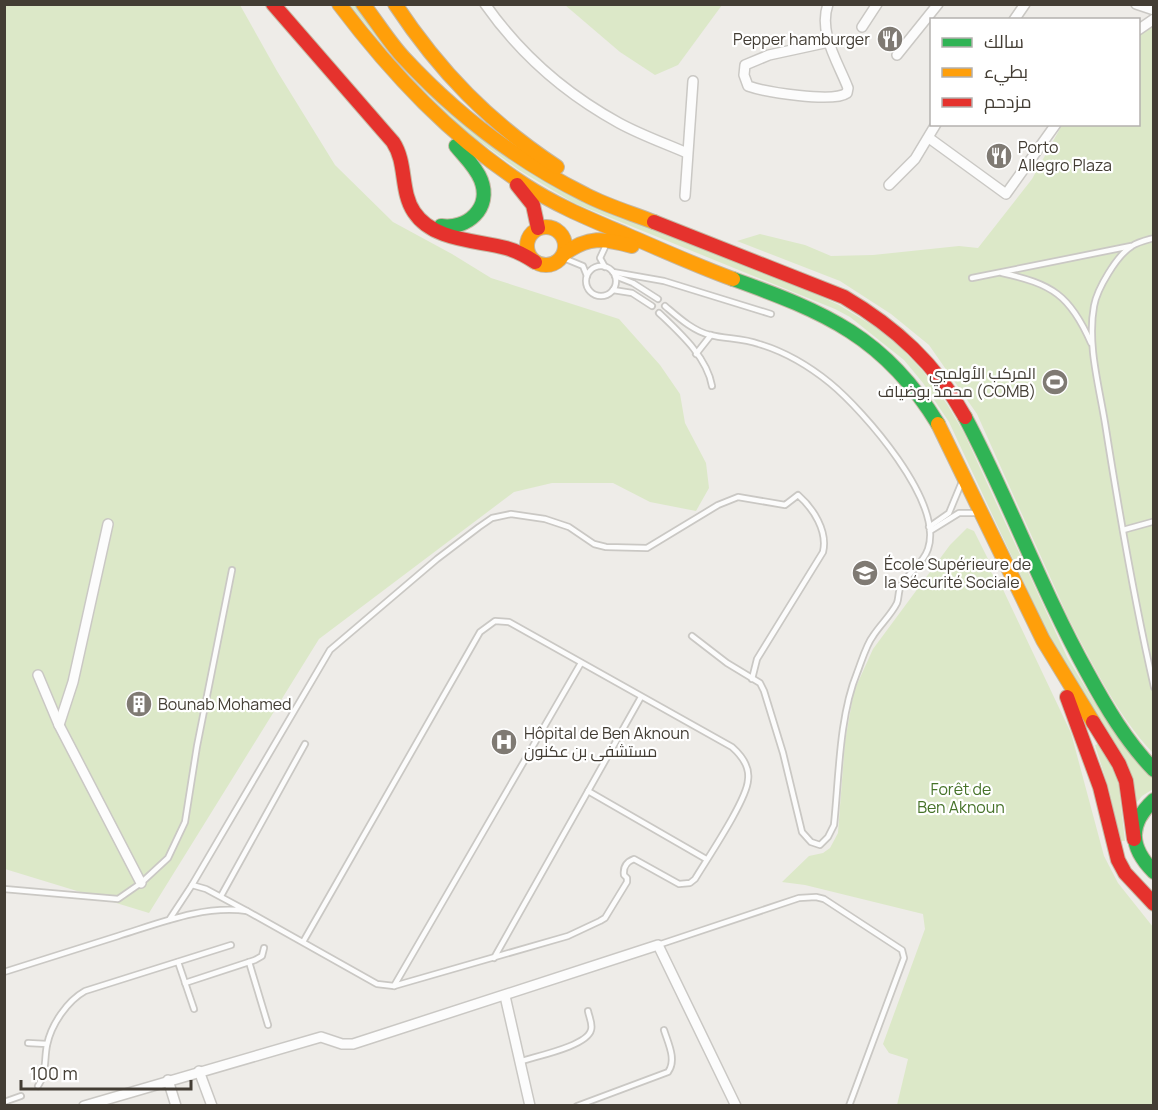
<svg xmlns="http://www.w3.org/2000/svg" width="1158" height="1110" viewBox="0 0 1158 1110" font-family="Manrope,Cairo,sans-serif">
<rect width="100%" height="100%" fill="#eeece8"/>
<g fill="#dce8c8">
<polygon points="4,5 240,5 277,71 335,165 393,222 452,254 491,278 619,319 660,365 680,394 685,423 706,463 709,488 696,511 650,502 613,483 552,483 514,492 319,639 149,913 5,869"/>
<polygon points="350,5 356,5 480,138 839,305 875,327 902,349 922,370 947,404 964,433 1067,657 1093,700 1153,778 1153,789 1142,796 1134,806 1061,662 949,422 923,383 904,360 850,317 835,309 574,203 519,170 465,131 404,72"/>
<polygon points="565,5 722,5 678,65 655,75 620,52"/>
<path d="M1153,22V753C1117,715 1092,663 1068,617L977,414L929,345L891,314L840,281L737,241L760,234L805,245L831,256L873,255L959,246L978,248L1032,179L1062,125L1138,124L1139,32Z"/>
<polygon points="967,528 974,531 990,563 988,566 995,579 998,579 1071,733 1104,856 1118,883 1153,927 1153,1105 897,1105 908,1059 889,1053 883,1044 925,929 923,914 805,885 782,882 809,856 823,853 830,848 838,833 845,741 854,691 873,649 950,545"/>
<polygon points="1101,743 1117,771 1125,841 1120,841 1110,793 1095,745"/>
</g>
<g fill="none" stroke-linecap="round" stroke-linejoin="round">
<defs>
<g id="lane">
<path d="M1154,238C1147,240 1138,242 1132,246C1117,255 1097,289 1094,306C1087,344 1099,386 1105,423C1119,512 1134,600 1154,687"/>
<polyline points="566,259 583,266 587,276"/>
<circle cx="601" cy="281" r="15"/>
<polyline points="605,267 600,258 606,245"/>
<polyline points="613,272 664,281 771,314"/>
<path d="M1002,273C1052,284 1070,295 1091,343"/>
<polyline points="615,276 633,283 658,299"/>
<polyline points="972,278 1131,246"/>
<polyline points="613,290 632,293 652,306"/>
<path d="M665,306C678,317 693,331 710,335C726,339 743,338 759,344C786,352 809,366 830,383C864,411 944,502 928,549C923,564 909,572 901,586C898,591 899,598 897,603C891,615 880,625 873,636C866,645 861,663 857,673C839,717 839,778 834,825L828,837L820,845L811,842L802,832L783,753L764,691L760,683L727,663L692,636"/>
<path d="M659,313C680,333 707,357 712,386"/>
<polyline points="696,354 711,335"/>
<polyline points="929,527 949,513 961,484"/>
<polyline points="1123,530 1152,522"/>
<polyline points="930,531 959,513 976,513"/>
<polyline points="588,791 706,859"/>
<path d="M192,885L330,650L437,559L479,527L492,518L511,514L545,519L569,527L594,544L606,547L647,548L718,505L738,497L785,505L798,495C813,508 828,531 823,552L757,659L752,679"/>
<polyline points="4,889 118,899 141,883 168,858 185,822 197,746 232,570"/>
<polyline points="221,896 305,744"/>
<path d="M247,911L377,984L394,986L568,936L600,921L605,918L627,882V878L624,875C623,867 626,862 634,859L679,884L690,883L695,879C707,859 747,800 748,780C750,767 741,755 732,747L509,622L495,621L480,632L303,942"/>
<polyline points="658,945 799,898 816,897 824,899 902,950 904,958 849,1106"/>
<polyline points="494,958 641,697"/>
<polyline points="178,962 194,1009"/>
<polyline points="249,962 268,1025"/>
<path d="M4,972C42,960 80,948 118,936C160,923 203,905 247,911L206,889L192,885L169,920"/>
<polyline points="185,983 255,960 262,956 264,948"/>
<polyline points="394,986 581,663"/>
<polyline points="28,1043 47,1044"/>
<path d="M522,1061C537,1056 587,1046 591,1030C593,1024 589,1017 588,1011"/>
<path d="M38,1086C47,1073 44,1060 47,1045C51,1025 67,1001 85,991L231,945"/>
<polyline points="4,1102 21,1096"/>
<path d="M577,1106L668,1072C677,1060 668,1043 664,1030"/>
</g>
<g id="street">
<path d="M485,4C520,54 566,94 619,123C641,135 664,143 687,153"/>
<path d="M828,4C818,33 838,62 848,88L847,93C833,103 765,92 748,86L744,75L745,65L769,55L829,42"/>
<polyline points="1136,4 1154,10"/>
<polyline points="1014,20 1025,4"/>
<polyline points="862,27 877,4"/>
<polyline points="1138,30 1154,19"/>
<polyline points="897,55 938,4"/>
<polyline points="929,138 1006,194 1056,124"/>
<polyline points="889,185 915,159 936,124"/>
<polyline points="685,196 693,81"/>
<polyline points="38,675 59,725 141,883"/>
<polyline points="59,725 73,682 108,524"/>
<polyline points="505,996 530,1106"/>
<polyline points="199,1071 212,1106"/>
<polyline points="168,1080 176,1106"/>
<polyline points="84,1106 321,1037 342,1044 353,1044 658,945 736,1106"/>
</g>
<g id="fast">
<path d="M441,226C467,230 492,208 481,180C476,167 465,157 456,146"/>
<path d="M733,279C825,312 885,337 938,424"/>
<path d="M965,417C1009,500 1041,589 1087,672C1106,707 1126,741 1154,770"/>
<path d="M1154,800C1128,824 1129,847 1154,872"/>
</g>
<g id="slow">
<path d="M339,4C392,74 451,137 525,185C557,206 592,220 627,235C662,250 697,266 733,279"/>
<path d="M363,4C377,22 389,42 404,58C457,115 517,161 586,195C607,206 631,213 654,222"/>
<path d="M395,4C440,72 489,122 557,167"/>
<circle cx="546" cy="246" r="19"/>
<path d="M564,254C588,236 604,238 632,246"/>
<polyline points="938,424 1043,640 1093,722"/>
</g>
<g id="jam">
<path d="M273,4L393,142C407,163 400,191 414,212C433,241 476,240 506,248C517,251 526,256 535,262"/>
<polyline points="517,185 533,205 538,228"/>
<path d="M654,222L844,297C895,327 936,364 965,417"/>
<polyline points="1067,697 1100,787 1118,860 1125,873 1154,904"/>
<polyline points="1093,722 1119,764 1126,781 1134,839"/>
</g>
</defs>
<use href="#lane" stroke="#cac8c4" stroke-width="8"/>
<use href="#street" stroke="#cac8c4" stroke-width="12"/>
<use href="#fast" stroke="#c5b8a4" stroke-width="16"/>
<use href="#slow" stroke="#c5b8a4" stroke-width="16"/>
<use href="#jam" stroke="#c5b8a4" stroke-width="16"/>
<use href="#lane" stroke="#fcfcfc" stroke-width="4.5"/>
<use href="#street" stroke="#fcfcfc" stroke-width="9"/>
<use href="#fast" stroke="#30b455" stroke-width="14"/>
<use href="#slow" stroke="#ff9f0a" stroke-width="14"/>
<use href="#jam" stroke="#e5322d" stroke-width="14"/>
</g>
<defs>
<symbol id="restaurant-disc" viewBox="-11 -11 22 22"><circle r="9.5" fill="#7f7a73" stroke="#fff"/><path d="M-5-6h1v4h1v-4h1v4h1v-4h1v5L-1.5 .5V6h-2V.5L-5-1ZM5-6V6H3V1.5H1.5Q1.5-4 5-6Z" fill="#fff"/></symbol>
<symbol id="stadium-disc" viewBox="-11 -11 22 22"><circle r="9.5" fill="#7f7a73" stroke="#fff"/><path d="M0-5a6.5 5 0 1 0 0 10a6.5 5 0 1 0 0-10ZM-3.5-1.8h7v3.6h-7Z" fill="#fff"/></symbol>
<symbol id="university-disc" viewBox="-11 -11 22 22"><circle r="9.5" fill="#7f7a73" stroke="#fff"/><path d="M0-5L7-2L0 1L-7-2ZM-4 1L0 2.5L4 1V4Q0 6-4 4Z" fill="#fff"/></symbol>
<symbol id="building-disc" viewBox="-11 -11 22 22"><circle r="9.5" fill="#7f7a73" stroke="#fff"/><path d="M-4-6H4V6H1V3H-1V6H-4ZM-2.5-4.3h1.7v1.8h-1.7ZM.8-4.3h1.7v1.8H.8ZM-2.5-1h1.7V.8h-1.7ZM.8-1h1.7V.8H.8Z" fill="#fff"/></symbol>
<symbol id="hospital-disc" viewBox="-11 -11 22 22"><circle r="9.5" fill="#7f7a73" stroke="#fff"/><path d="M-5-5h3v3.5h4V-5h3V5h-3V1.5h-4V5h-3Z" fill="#fff"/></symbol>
</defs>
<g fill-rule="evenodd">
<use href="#restaurant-disc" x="875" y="24" width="30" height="30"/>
<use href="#restaurant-disc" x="984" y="141" width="30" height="30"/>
<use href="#stadium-disc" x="1040" y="367" width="30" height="30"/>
<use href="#university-disc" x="850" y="558" width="30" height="30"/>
<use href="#building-disc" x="124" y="689" width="30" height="30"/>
<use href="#hospital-disc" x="489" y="727" width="30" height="30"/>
</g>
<g text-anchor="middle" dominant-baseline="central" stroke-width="4.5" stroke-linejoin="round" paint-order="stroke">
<g font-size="16" fill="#433d34" stroke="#fff" text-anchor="start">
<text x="870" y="39" text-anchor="end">Pepper hamburger</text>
<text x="1018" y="147">Porto<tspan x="1018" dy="18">Allegro Plaza</tspan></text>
<text x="1036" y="373" text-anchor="end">المركب الأولمبي<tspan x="1036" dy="18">محمد بوضياف (COMB)</tspan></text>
<text x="884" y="564">École Supérieure de<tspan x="884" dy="18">la Sécurité Sociale</tspan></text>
<text x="158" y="704">Bounab Mohamed</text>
<text x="524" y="733">Hôpital de Ben Aknoun<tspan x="524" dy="18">مستشفى بن عكنون</tspan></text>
</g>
<g font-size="16" fill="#47732a" stroke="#fff">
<text x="961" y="789">Forêt de<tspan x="961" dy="18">Ben Aknoun</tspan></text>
</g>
</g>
<rect width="1158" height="1110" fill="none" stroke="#433d34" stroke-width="12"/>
<rect x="930" y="18" width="210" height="108" fill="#ffffff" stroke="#b4b1ae" stroke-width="1.5"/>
<rect x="942" y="38" width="30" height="9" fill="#30b455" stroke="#b4b1ae" stroke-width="1.5"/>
<text x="984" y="48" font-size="18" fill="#433d34">سالك</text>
<rect x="942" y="68" width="30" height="9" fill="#ff9f0a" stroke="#b4b1ae" stroke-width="1.5"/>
<text x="984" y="78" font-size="18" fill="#433d34">بطيء</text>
<rect x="942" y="98" width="30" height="9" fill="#e5322d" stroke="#b4b1ae" stroke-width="1.5"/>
<text x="984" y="108" font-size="18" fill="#433d34">مزدحم</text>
<path d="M21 1080v9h170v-9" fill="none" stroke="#433d34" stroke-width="3"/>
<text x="30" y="1080" font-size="18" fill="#433d34" stroke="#ffffff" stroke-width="4.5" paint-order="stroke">100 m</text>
</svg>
